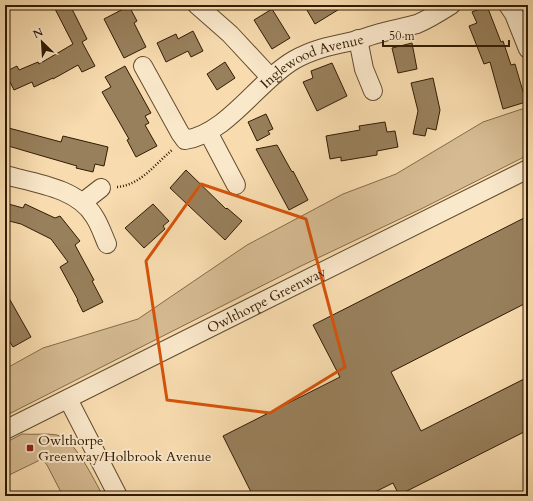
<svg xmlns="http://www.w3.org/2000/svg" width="533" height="501" viewBox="0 0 533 501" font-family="Cardo,serif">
<rect width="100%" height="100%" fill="#f8dcaf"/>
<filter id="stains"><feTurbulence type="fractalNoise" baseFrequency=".005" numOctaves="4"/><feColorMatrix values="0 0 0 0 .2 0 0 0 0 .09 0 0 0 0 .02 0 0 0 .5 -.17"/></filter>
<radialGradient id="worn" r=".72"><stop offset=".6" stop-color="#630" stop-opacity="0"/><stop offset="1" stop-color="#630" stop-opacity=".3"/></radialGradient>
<g fill="#d6bb92" stroke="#846c4a">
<polygon points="528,107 528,155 421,209 301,266 5,416 5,369 43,348 138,319 247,245 343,194 396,174 483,122"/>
<path d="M22,434C33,435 47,433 57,435C75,439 94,480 103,496H63L47,465L42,459L5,477V443Z"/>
</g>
<g fill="#98805c" stroke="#311c03">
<polygon points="53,5 70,5 87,39 82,42 95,66 82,72 78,65 53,79 53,78 34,87 32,82 14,90 5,72 17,66 19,70 38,62 39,64 73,44"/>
<polygon points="304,5 346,5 315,24"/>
<polygon points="129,6 137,21 134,23 146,47 124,58 104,19"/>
<polygon points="487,6 501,42 503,41 511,65 515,64 526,102 503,109 490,62 484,64 469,26 477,23 472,12"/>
<polygon points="272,9 290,38 272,49 254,20"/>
<polygon points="193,31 203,51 191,57 188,51 166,62 157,43 176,34 178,39"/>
<polygon points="412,43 417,69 398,73 392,48"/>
<polygon points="225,62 235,78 217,90 207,74"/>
<polygon points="332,63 347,96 317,111 303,82 313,78 311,71"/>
<polygon points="125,66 151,113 145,116 149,123 145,125 157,146 136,157 127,140 129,139 102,92 111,87 105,77"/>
<polygon points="433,78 440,110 436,130 427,128 425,136 413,134 418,111 411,83"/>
<polygon points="266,114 273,129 268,131 270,134 257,141 248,122"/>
<polygon points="385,122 387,132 395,131 398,147 377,151 377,155 341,161 341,157 330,159 326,136 360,130 359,126"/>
<polygon points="5,127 61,142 63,136 108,147 104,166 95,164 93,172 76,168 77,166 39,155 5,145"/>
<polygon points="277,145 292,172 293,171 308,200 289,210 256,149"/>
<polygon points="186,170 226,209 227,208 242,221 225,240 170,188"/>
<polygon points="5,203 23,208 25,204 55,218 60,216 80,241 75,245 94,280 92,281 103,302 83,312 77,300 78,300 60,267 68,262 51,239 21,224 5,220"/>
<polygon points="153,204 169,221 163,226 165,229 144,248 125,228"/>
<polygon points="528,216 528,302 391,372 421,431 528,377 528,430 399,495 393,483 367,496 253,496 223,436 340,377 313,325"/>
<polygon points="5,291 31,337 13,347 5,334"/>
</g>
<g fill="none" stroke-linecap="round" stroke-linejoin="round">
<defs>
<g id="minor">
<polyline points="197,5 230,34 270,77"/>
<polyline points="508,5 514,14 528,49"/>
<polyline points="358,39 364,69 373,91"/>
<path id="s1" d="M143,66L180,133L185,140C228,133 258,81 294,60C315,48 335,45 358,40C367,37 375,34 384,32C395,29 406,27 417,24C429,19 440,12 451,5"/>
<polyline points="208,132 236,185"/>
<path d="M5,175C35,183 77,188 94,216C100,225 103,235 107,244"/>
<polyline points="83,202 101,188"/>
<polyline points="68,399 118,496"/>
<path id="s2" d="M5,430L528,169"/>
</g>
</defs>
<use href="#minor" stroke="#634c2e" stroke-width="20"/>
<path stroke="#311c03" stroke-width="2.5" stroke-dasharray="1 2" stroke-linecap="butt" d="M117,187C141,185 155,164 172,150"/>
<use href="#minor" stroke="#fae8cb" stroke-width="18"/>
</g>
<path fill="none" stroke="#d6530b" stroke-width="3" stroke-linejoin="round" d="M201,184L306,219L345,367L270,413L167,400L146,261Z"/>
<rect fill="#8f2418" stroke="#fae8cb" stroke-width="1.5" x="26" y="444" width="8" height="8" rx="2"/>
<g text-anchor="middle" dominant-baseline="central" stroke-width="4" stroke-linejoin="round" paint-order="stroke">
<g font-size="14" fill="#311c03" stroke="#fae8cb">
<text stroke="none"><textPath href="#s1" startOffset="238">Inglewood Avenue</textPath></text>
<text stroke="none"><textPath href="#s2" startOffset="292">Owlthorpe Greenway</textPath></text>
</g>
<g font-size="14" fill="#311c03" stroke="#fae8cb" text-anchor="start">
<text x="38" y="440">Owlthorpe<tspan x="38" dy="16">Greenway/Holbrook Avenue</tspan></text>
</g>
</g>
<rect width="533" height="501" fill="none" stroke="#f8dcaf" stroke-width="20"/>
<rect x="6" y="6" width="521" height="489" fill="none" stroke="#311c03" stroke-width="2"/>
<rect x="10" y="10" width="513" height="481" fill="none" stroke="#311c03"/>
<g transform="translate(42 42) rotate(335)" stroke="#fae8cb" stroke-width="3" paint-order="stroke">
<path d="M0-3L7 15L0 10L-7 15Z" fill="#311c03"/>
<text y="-6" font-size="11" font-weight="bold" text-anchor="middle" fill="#311c03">N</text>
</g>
<path d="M383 40v6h126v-6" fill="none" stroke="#311c03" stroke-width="2"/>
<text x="389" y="40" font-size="12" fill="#311c03" stroke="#fae8cb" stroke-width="3" paint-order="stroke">50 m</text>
<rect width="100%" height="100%" filter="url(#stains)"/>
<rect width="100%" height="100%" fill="url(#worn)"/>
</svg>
